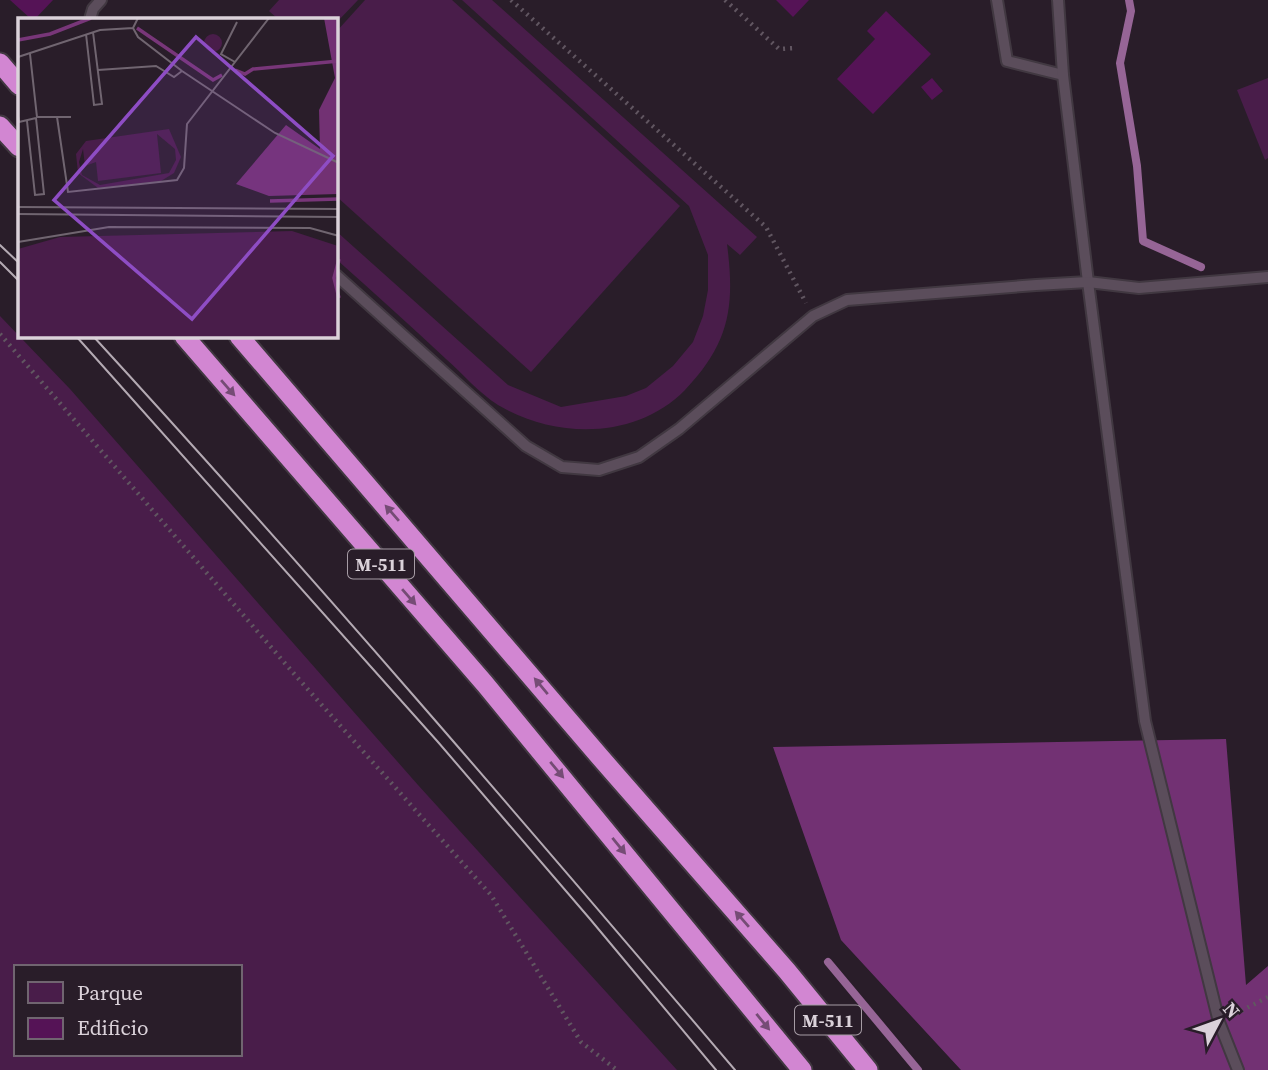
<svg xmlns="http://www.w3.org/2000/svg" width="1268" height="1070" viewBox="0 0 1268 1070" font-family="'Source Serif 4',serif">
<rect width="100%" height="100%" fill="#291d29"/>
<g fill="#491d4a" fill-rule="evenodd">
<polygon points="279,0 358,0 336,23 336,19 278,19 269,11"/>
<polygon points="365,0 452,0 680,206 531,372 336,196 336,32"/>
<path d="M462,0H492L757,237L740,255L727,244C735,306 730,343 685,390C636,440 555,439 498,405C479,393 463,374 446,359C410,325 373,292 336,259V231L508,385L561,407L626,396L646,388L673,366L693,342L703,316L708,290V255L689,206Z"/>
<polygon points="1268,78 1268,158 1265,160 1237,90"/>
<path d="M0,316L70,389L418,785L677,1070H0ZM16,967H240V1054H16Z"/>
</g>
<polygon fill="#723173" points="1226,739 1246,985 1268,966 1268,1070 961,1070 841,940 773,747"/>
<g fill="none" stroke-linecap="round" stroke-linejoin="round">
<g stroke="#966596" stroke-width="8">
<polyline points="1129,0 1131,11 1120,63 1137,166 1143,241 1201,267"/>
<polyline points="828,962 918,1070"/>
</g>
</g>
<g fill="#551356">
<polygon points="10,0 53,0 35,19 31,19"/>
<polygon points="776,0 809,0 793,17"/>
<polygon points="886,11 931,54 873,114 837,79 875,39 867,31"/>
<polygon points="932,78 943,91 932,100 921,87"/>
</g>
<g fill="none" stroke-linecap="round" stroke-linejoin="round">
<defs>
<g id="service">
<polyline points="997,0 1007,61 1063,75"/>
<polyline points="1058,0 1063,75 1088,282 1145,721 1219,1022 1238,1070"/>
<polyline points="90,19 93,9 101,0"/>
<polyline points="336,275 526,446 562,467 599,470 639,457 679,429 813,316 847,300 1036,285 1088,282 1139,288 1268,277"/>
</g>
<g id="trunk">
<polyline points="0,63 19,85"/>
<polyline points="0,126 19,147"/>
<polyline points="184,336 485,684 802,1070"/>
<polyline points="239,336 600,757 787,971 868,1070"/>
</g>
</defs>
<use href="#service" stroke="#413841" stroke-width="14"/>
<use href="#trunk" stroke="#413841" stroke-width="23"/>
<g stroke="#615661" stroke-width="4.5" stroke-dasharray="2 5" stroke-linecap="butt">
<polyline points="511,0 766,227 806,303"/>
<polyline points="725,0 779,49 796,48"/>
<polyline points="0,334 296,676 491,895 581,1042 617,1070"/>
<polyline points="1235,1014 1268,997"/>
</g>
<use href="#service" stroke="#5b4d5b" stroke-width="10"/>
<use href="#trunk" stroke="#d286d2" stroke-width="19"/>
<g stroke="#b4aab3" stroke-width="2">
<polyline points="0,245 19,263"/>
<polyline points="0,262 19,281"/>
<polyline points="76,336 438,742 590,919 716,1070"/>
<path d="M93,336C313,576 524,822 735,1070"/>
</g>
</g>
<defs><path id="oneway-solid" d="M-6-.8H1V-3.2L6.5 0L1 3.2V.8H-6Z" transform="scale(1.75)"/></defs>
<g fill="#754c75">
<use href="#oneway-solid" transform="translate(228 388) rotate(49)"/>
<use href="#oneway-solid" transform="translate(392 513) rotate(-131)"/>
<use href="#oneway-solid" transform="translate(409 597) rotate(49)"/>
<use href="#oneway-solid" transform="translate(541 686) rotate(-130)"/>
<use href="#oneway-solid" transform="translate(557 770) rotate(50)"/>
<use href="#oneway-solid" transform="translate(619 846) rotate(51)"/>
<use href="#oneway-solid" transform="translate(742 919) rotate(-131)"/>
<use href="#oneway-solid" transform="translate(763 1022) rotate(51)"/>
</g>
<g text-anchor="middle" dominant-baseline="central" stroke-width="5" stroke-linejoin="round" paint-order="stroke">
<g fill="#291d29" stroke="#a69ca5" stroke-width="2">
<rect x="348" y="549.5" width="66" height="29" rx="5"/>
<rect x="795" y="1005.5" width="66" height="29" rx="5"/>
</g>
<g font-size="18" font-weight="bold" fill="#dbd2da">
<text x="381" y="564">M-511</text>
<text x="828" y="1020">M-511</text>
</g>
</g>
<g transform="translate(18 18)">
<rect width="320" height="320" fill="#291d29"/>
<path d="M186 25a9 9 0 1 1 18 0a9 9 0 1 1-18 0ZM151,111L163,139L156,155L143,163L80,170L60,155L58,136L68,123ZM139,116L157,131L158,142L151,155L82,167L64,157L61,144L65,131L67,148L78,144L80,163L143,155ZM274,213L320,228V320H0V231L42,219Z" fill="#491d4a" fill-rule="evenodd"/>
<path d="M306,0H320V176L251,178L218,166L268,107L302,131L301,92L317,60Z" fill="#723173"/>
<path fill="none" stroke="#783679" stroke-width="3.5" d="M119,10L195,62L204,57M0,22L32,16L73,0M217,52L227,56L235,51L321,43M252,183L321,181M321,241L316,260L321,280"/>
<path fill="none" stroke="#706570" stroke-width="2" d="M115,10L120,19L164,53L257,115L321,145M68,16L76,87L84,86L75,14M12,36L19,99H53M0,39L82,12L115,10L120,0M217,44L203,36L219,4M80,52L138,48L156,59L164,53M0,98L1,104L18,100M39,99L50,174L159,162L166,150L169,106L251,0M9,103L17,177L26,176L18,100M0,189L321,191M0,196L321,199M0,224L91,209L292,210L321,218"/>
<path fill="#8e4dc4" fill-opacity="0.15" stroke="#8e4dc4" stroke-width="3.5" d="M178,19L315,138L174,301L36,182Z"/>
<rect width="320" height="320" fill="none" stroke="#dbd2da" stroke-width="3.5"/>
</g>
<rect x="14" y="965" width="228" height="91" fill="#291d29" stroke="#706570" stroke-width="2"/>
<rect x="28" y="982" width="35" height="21" fill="#491d4a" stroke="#706570" stroke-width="2"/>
<text x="77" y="1000" font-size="21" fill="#dbd2da">Parque</text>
<rect x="28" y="1018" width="35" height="21" fill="#551356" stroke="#706570" stroke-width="2"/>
<text x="77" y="1035" font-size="21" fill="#dbd2da">Edificio</text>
<g transform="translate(1219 1021) rotate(49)" stroke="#291d29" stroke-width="5" paint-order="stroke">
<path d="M0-5L12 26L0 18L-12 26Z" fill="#dbd2da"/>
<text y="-10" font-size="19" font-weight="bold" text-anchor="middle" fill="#dbd2da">N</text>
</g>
</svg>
